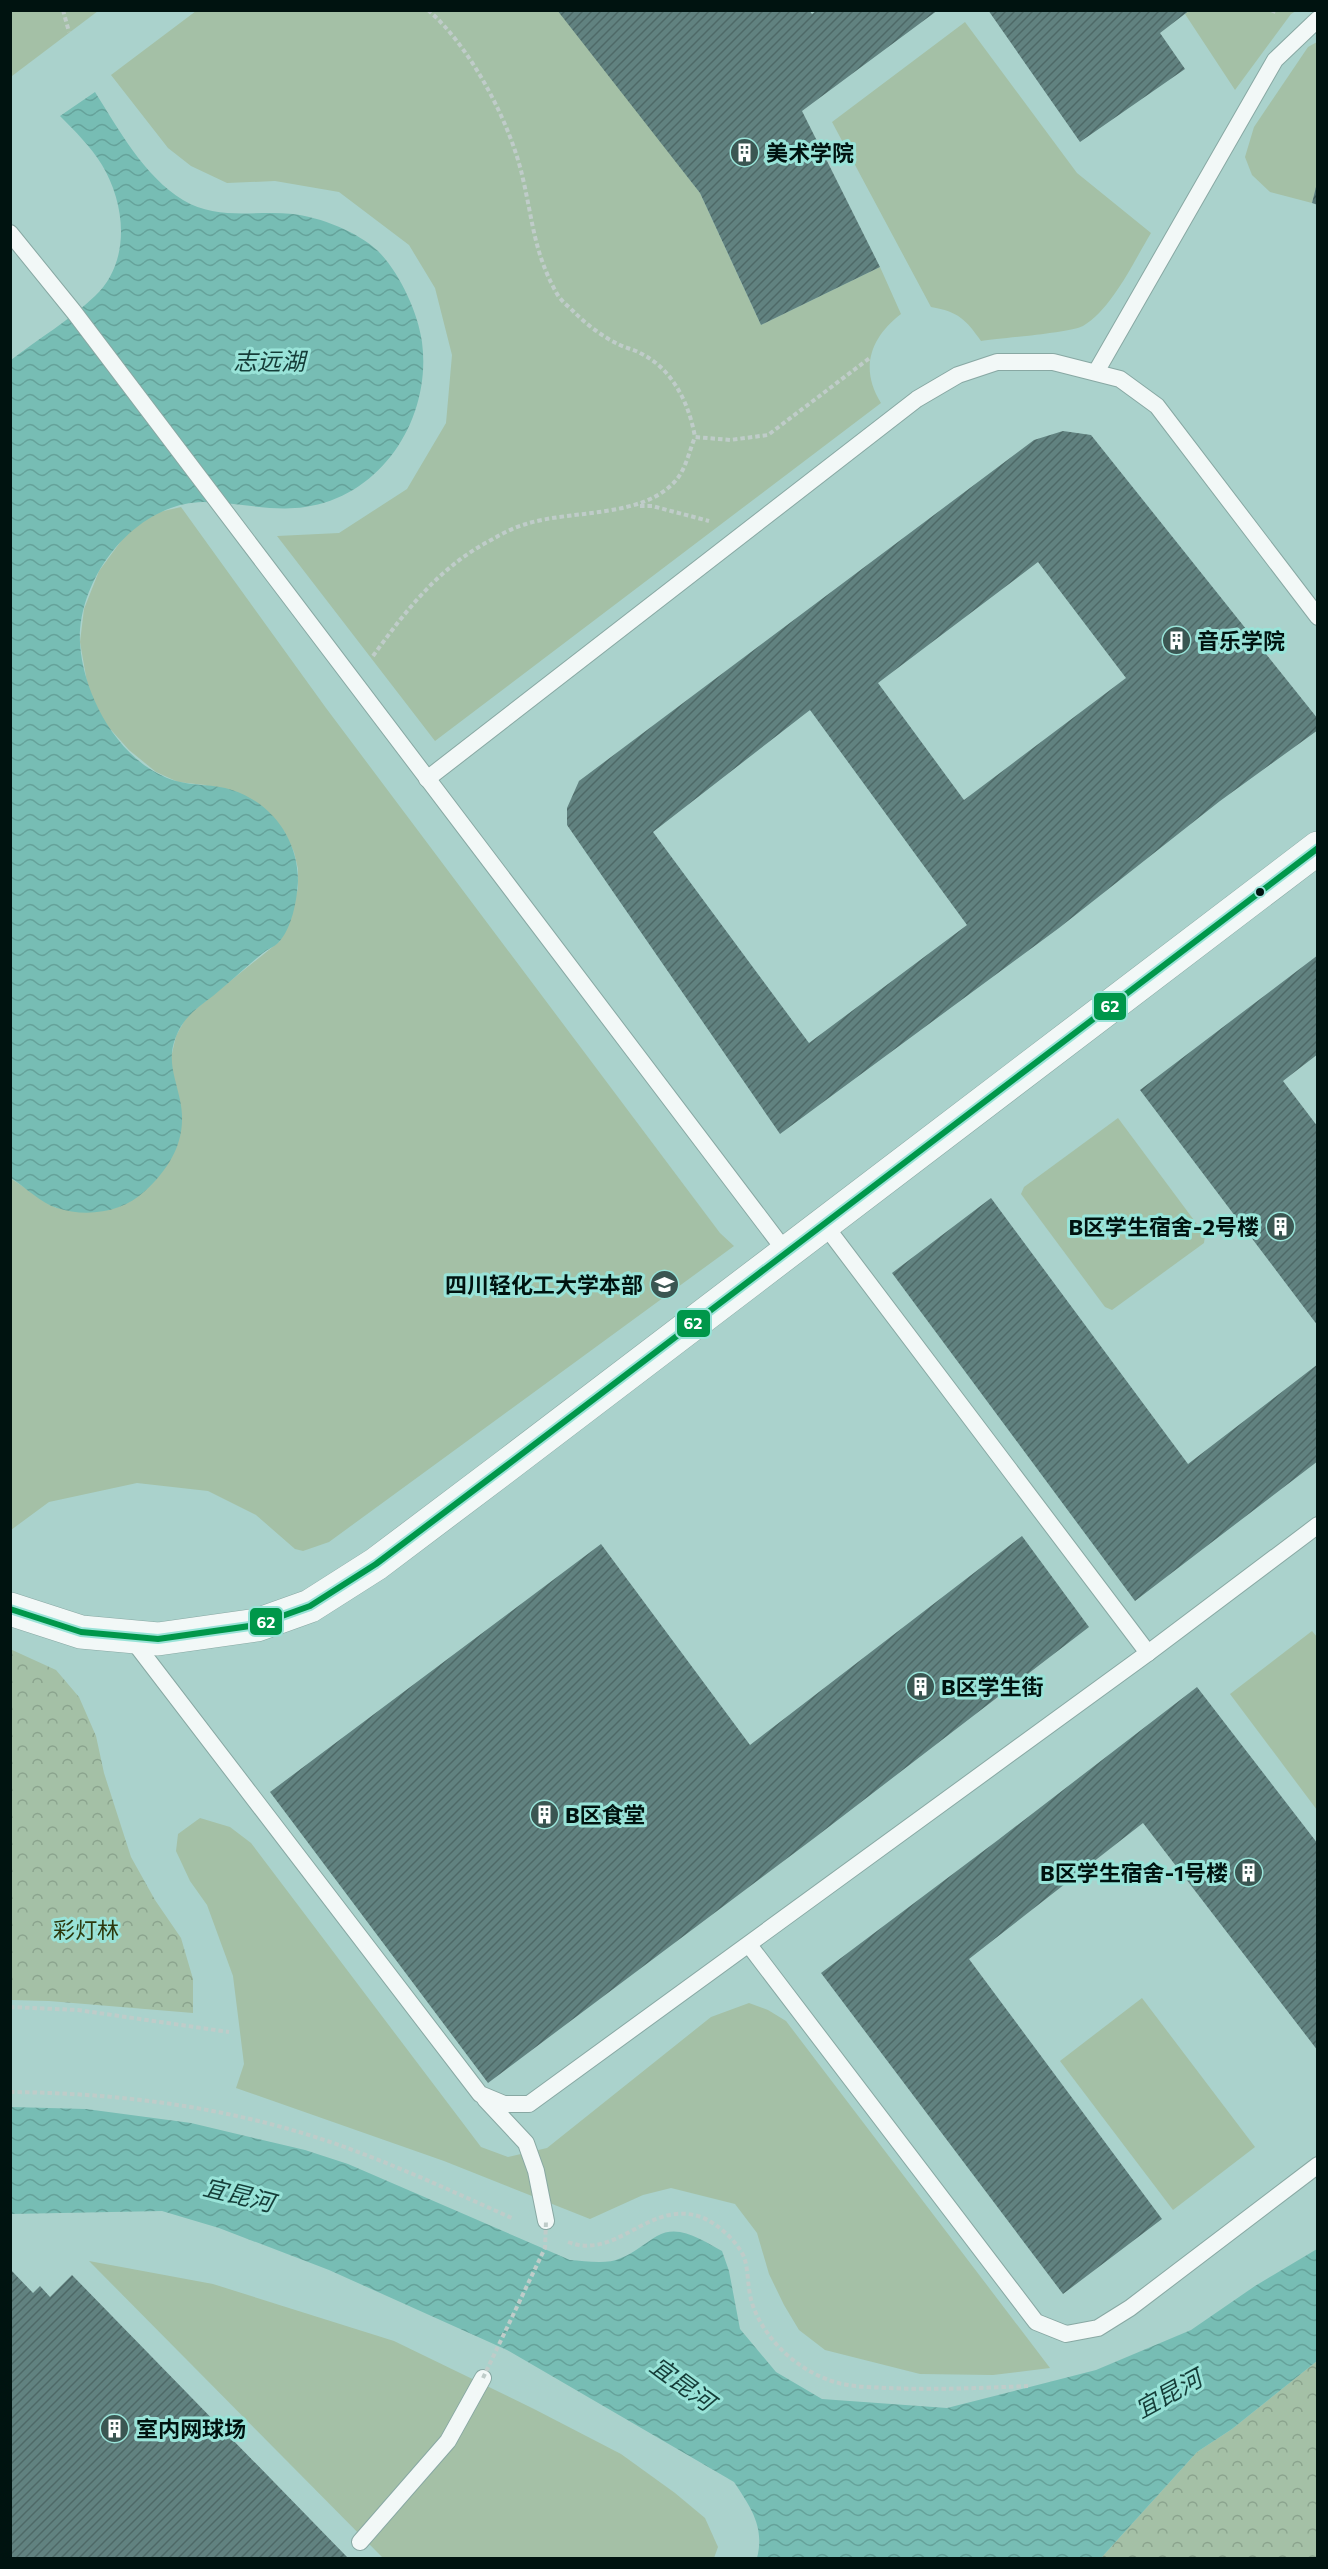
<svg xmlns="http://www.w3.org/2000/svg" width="1328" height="2569" viewBox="0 0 1328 2569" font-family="Commissioner,'Noto Sans SC',sans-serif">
<defs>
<pattern id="forest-crowns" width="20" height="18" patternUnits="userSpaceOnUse" patternTransform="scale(1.5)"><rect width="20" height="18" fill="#a4c0a6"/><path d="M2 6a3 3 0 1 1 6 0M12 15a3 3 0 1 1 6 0" fill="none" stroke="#8ba48e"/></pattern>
<pattern id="water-waves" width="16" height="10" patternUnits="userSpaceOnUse" patternTransform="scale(1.5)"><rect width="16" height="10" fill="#77bdb4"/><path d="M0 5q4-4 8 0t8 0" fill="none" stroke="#65a29a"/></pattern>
<pattern id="building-hatch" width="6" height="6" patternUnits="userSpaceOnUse" patternTransform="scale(1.5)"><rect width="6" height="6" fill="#618280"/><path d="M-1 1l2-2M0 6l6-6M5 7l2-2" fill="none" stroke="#4e6967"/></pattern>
</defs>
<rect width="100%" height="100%" fill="#aad2cc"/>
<g fill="#a4c0a6">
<polygon points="11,10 98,10 98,11 12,76 10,73"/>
<polygon points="1190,10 1296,10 1296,11 1291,14 1235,90 1185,14"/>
<path d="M196,11H562L700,193L761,325L880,267L901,314C871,337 859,368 881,403L435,741L277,536L339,533L407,489L446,423L452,355L435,288L409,245L339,192L275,181L227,183L191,166L168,148L111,75Z"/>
<path d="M965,22L1077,173L1151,233C1134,261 1112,309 1083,326C1069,333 1002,338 981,341C965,319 959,312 931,307L832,122Z"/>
<polygon points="1317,42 1318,179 1312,203 1270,192 1252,175 1245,157 1254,127 1308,47"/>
<polygon points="181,507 326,708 720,1233 734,1246 329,1542 303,1551 295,1549 256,1515 208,1491 137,1483 49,1502 11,1530 10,1178 56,1208 170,1062 176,1036 187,1016 280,941 298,889 298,869 294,852 284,831 205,785 178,782 156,772 129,750 104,722 88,688 80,642 84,609 99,571 127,533 155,513"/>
<polygon points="1118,1118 1205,1235 1204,1243 1112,1310 1105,1307 1021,1194 1024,1187"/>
<polygon points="1312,1631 1318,1638 1317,1810 1230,1694"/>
<polygon points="200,1818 230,1827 251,1843 481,2147 508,2157 547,2148 711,2017 749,2003 768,2010 786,2021 1050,2368 993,2375 920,2374 825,2350 799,2330 784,2305 769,2274 757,2233 735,2204 671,2188 643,2195 590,2219 444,2161 236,2088 244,2064 233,1976 207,1905 190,1881 176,1851 178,1834"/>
<polygon points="1142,1998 1255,2147 1173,2210 1060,2061"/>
<polygon points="89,2261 213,2284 394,2341 534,2409 621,2454 675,2493 705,2518 718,2547 714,2558 383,2558"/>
</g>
<g fill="url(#forest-crowns)">
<polygon points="10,1649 56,1670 79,1697 96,1736 104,1773 131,1857 155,1900 181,1938 193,1979 193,2013 49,2001 11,2000"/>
<polygon points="1317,2361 1317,2558 1101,2558 1197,2452 1232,2429"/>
</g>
<g fill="url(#water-waves)">
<path d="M95,92C119,130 144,176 183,200C218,221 255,210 293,214C320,217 358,232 378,251C399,272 418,312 422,342C432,417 383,496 305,507C272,512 236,502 203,502C135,503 77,578 80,643C83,697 121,765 176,781C194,786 214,784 232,790C272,803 298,839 298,881C297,900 292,929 278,943C274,947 268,949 263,953C246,967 230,982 213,996C200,1006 188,1014 180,1028C165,1056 174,1072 180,1100C188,1137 172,1166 145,1191C123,1212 87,1218 57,1208C41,1203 25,1187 11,1178V360C38,339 70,320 95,296C131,262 126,205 102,165C91,147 75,131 60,116Z"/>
<path d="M11,2107L86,2109L191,2123L305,2150L348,2164L570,2260C586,2261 607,2265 621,2258C634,2253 645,2243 657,2236C679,2223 703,2241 722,2251L729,2271L740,2329L776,2372L822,2399L947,2408L1096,2370L1191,2330L1255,2286L1317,2249V2361L1232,2429L1197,2452L1101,2558H757C765,2527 751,2508 734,2482L507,2350L329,2270L219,2228L162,2211L11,2214Z"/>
</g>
<g fill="url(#building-hatch)" fill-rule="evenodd">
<polygon points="557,10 809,10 812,14 817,10 938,10 802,111 880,267 761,325 700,193"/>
<polygon points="988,10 1190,10 1160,33 1185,69 1080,142"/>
<polygon points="1317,183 1318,183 1318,205 1312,203"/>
<path d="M1063,431L1091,435L1318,719V730L1220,801L1059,928L780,1134L567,825V808L579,781L1034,440ZM1038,562L1126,678L964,800L878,683ZM810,710L967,925L809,1043L653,832Z"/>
<polygon points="1318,955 1318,1054 1283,1081 1318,1127 1318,1326 1140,1090"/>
<polygon points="991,1198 1188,1464 1318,1364 1318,1461 1135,1601 892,1273"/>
<polygon points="1022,1536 1089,1627 817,1836 488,2083 270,1792 601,1544 750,1745"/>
<polygon points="1197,1687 1318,1844 1318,2051 1143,1823 969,1959 1162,2219 1063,2294 821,1973 998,1840"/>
<polygon points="10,2269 33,2293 40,2286 50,2297 72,2275 348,2558 10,2558"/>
</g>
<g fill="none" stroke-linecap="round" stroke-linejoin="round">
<defs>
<g id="lane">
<polyline points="10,233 74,312 786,1252"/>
<polyline points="1096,372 1275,60 1318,19"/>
<polyline points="427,779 917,399 958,375 997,362 1053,362 1120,379 1157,406 1318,617"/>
<polyline points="824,1224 1148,1653"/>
<polyline points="131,1638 480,2094 504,2104 529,2104 1148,1653 1318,1525"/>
<polyline points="749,1945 1036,2322 1066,2334 1098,2328 1130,2308 1318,2165"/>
<polyline points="485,2099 526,2143 536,2171 546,2221"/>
<polyline points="360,2542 448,2441 483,2378"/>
</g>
<polyline id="street" points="10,1609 81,1632 158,1639 257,1625 310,1606 376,1564 506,1466 1318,848"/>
</defs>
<use href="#lane" stroke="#88a8a3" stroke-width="18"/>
<use href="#street" stroke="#88a8a3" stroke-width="34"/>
<g stroke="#bfccc9" stroke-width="4" stroke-dasharray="4.5 3" stroke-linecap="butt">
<polyline points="63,10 69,32"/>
<path d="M428,10C471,47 511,124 523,179C533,222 534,252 556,292C560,300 568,306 574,312C586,324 603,337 618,344C625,348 633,349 640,353C672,368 689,403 695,437L730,440L768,435L871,357"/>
<polyline points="1273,13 1274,10"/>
<polyline points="640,506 652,506 709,521"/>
<path d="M373,656C407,609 440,566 493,539C503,533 515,527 526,524C573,509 644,519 677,479C686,468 690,449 695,437"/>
<polyline points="10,2007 78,2010 229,2032"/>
<path d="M10,2092C112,2093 214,2105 312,2136C379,2157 449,2190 514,2219"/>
<path d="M568,2242C617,2261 649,2199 701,2217C717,2223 737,2241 744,2257C749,2271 747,2290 753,2306C765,2339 795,2368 829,2380C847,2387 868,2387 887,2388C934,2390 981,2388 1028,2386"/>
</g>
<use href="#lane" stroke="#f2f8f7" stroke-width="16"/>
<use href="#street" stroke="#f2f8f7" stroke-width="33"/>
<polyline stroke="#bfccc9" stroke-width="4" stroke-dasharray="4.5 3" stroke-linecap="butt" points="483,2378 545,2248 546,2221"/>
<defs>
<polyline id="bus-1" points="10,1609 81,1632 158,1639 257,1625 310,1606 376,1564 506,1466 1318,848"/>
</defs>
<use href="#bus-1" stroke="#99e3d8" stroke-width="10"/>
<use href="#bus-1" stroke="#00974a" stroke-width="6"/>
</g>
<defs>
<symbol id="building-disc" viewBox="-11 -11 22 22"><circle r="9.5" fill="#3b5652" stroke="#99e3d8"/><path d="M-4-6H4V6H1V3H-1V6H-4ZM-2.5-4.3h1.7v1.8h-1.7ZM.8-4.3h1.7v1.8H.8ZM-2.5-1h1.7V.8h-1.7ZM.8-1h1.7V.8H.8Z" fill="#fff"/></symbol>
<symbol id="university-disc" viewBox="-11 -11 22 22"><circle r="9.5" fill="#3b5652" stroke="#99e3d8"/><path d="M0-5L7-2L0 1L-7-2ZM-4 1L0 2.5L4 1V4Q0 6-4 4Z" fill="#fff"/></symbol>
</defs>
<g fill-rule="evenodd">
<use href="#building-disc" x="728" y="136" width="33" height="33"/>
<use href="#building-disc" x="1160" y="624" width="33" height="33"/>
<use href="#building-disc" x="1264" y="1210" width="33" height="33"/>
<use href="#university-disc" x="648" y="1268" width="33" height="33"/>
<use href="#building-disc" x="904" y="1670" width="33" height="33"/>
<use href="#building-disc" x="528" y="1798" width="33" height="33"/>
<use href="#building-disc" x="1232" y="1856" width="33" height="33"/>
<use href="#building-disc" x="98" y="2412" width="33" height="33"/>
</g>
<circle fill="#001310" stroke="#99e3d8" stroke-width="2" cx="1260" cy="892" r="5"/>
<g text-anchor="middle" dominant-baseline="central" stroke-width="6" stroke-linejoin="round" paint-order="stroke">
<g font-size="22" font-weight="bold" fill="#001310" stroke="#99e3d8" text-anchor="start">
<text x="766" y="152">美术学院</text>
<text x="1197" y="640">音乐学院</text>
<text x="1259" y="1226" text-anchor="end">B区学生宿舍-2号楼</text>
<text x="643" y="1284" text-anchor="end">四川轻化工大学本部</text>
<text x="941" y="1686">B区学生街</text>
<text x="565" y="1814">B区食堂</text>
<text x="1228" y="1872" text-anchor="end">B区学生宿舍-1号楼</text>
<text x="136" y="2428">室内网球场</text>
</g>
<g font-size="22" fill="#2c390e" stroke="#99e3d8">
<text x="86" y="1929">彩灯林</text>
</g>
<g font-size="24" font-style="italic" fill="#153d38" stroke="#99e3d8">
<text x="269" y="360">志远湖</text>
<text transform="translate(239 2194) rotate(14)">宜昆河</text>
<text transform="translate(683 2383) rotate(36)">宜昆河</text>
<text transform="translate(1168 2393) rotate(-29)">宜昆河</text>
</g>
</g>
<g stroke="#99e3d8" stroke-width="2">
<rect x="1093" y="992" width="34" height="29" rx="6" fill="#00974a"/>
<rect x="676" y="1309" width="35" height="29" rx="6" fill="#00974a"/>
<rect x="249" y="1607" width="34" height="29" rx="6" fill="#00974a"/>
</g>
<g font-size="16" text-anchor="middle" font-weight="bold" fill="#fff">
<text x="1110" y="1012">62</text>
<text x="693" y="1329">62</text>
<text x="266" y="1628">62</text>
</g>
<rect width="1328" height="2569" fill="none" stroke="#001310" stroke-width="24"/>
</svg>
